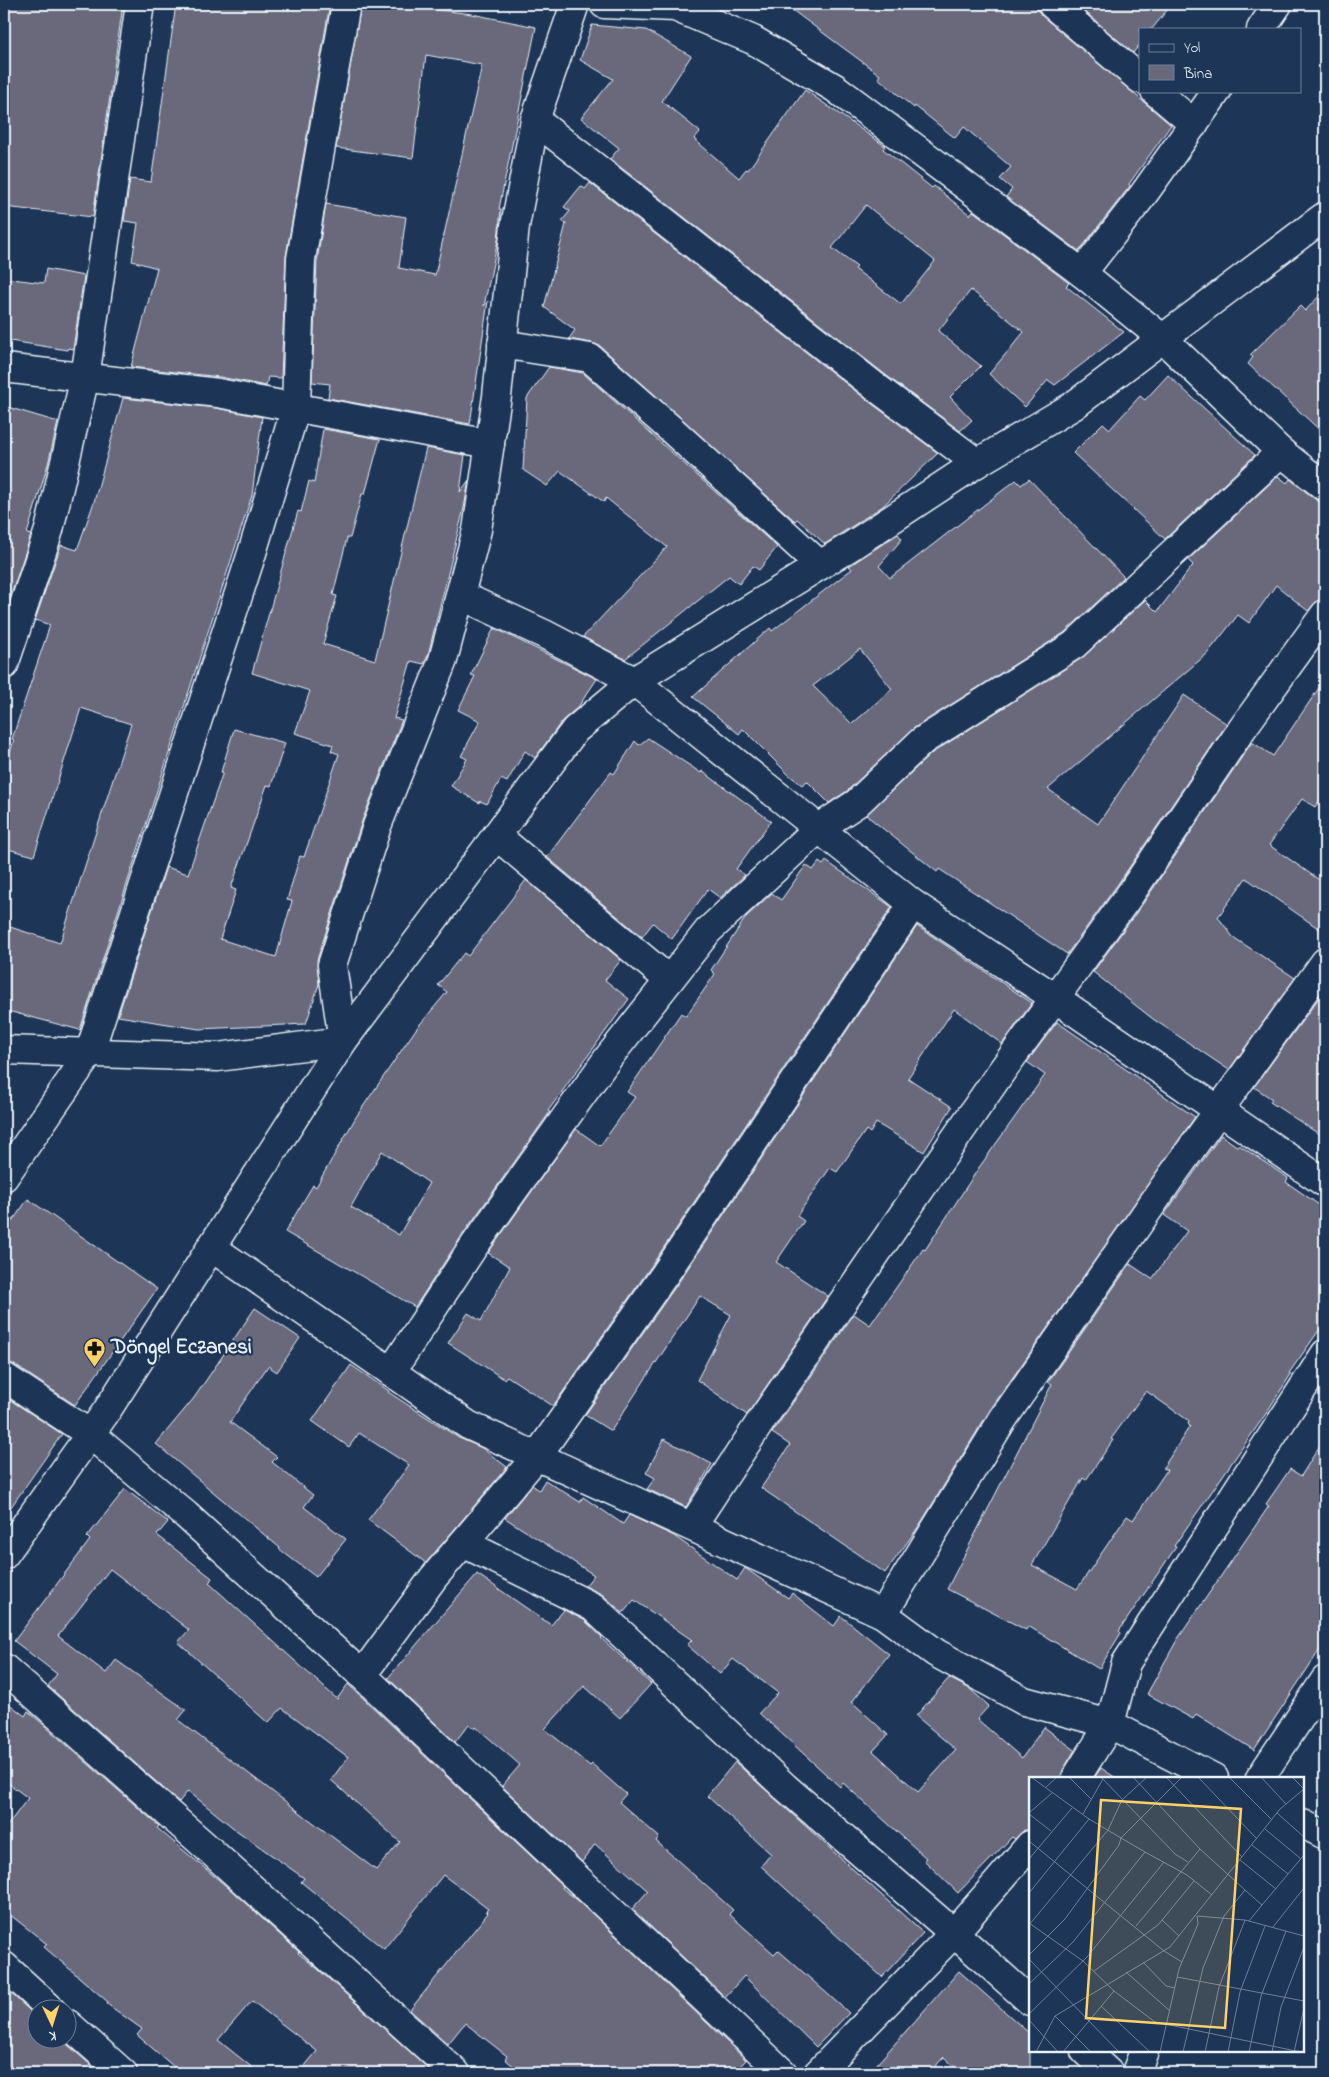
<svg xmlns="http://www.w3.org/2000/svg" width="1329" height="2077" viewBox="0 0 1329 2077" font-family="'Indie Flower',sans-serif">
<rect width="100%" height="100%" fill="#1d3557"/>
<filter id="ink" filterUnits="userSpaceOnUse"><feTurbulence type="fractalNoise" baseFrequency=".02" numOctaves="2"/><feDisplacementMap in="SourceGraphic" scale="10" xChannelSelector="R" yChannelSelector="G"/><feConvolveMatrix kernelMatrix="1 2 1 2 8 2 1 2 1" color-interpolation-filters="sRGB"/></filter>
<g filter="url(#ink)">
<g fill="#6a697c" stroke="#e8f1f8" fill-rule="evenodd">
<polygon points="4,4 123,4 93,217 4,207"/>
<polygon points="176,4 330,4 286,256 281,378 268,377 266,386 220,377 131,367 157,268 132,261 138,223 124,221 130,179 151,182"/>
<polygon points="361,4 390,4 472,14 536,27 499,209 501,209 498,240 484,306 488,301 470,424 328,398 330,384 312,382 317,261 326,204 406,217 399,268 435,275 482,65 426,55 413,158 336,148"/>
<polygon points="784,4 1037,4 1038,10 1042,16 1171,125 1129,184 1130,186 1079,251 1006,197 1012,189 1000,179 1011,167 964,127 955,138 915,106 914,108 878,78 880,75"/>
<polygon points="1076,4 1172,4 1152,29 1140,29 1140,44 1133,53"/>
<path d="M592,25L646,30L691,56L662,101L700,132L694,139L739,178L746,169L748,170L805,90L885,146L883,149L932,188L934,186L970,215L973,211L1069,283L1066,286L1124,332L1055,385L1048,380L1025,407L989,374L1024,332L971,290L938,331L981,366L950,397L972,420L960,431L887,376L610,159L619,148L581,118L613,79L580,60ZM866,205L935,261L901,304L855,269L857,267L832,248Z"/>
<polygon points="590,183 867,400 938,453 883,506 825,544 797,519 795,521 600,346 592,343 569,339 575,330 544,307 566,224 562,221 570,211 564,207 581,186 585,189"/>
<polygon points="46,269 84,276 73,349 68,348 67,350 4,340 4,278 44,283"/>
<polygon points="1325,290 1325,435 1248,364 1253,357 1250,355 1300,306 1305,311"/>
<polygon points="549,367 583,373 777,547 759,570 753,566 739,584 729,576 625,659 583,637 667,547 606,498 604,502 560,471 547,486 523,470 527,398"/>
<polygon points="1168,375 1255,455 1165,539 1073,453 1103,423 1110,429 1140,396 1145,400"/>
<polygon points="123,398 216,408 262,417 252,495 80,1030 4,1010 4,925 60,943 131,724 81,708 34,856 4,848 4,772 14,740 12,739 50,625 35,620 61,545 77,550 94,502"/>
<polygon points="4,406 58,422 48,464 27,534 31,535 6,610 4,610"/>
<polygon points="323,429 380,439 365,494 362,494 350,538 347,538 333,595 337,596 323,644 375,660 426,448 465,455 460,492 469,480 464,508 428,655 424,664 411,661 394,718 402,720 362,821 317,960 319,984 306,1024 199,1029 118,1016 166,867 188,874 223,772 221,772 234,729 285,743 271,786 267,785 231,888 236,890 220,939 276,957 292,901 287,900 300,856 304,857 339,754 331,751 333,745 295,733 310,691 252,673 298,511 301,512 309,481 314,483"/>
<polygon points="1278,476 1287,483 1290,479 1325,507 1325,599 1318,600 1308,611 1276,585 1249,623 1238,615 1207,654 1048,789 1098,824 1184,695 1227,724 1118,884 1067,954 939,869 937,872 866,815 932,753 1082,658 1145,600 1157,612 1193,565 1188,560"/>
<path d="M1029,479L1124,577L1064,633L914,728L847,791L829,803L807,781L802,785L789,775L743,729L739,734L693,697L770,628L772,631L852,569L849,566L898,534L902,539L879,566L890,578L1016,480L1021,485ZM860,649L892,689L852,724L813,686Z"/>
<polygon points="494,628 597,679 578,707 562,721 535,758 525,751 507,782 501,779 487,804 480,801 479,803 451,786 467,759 461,756 480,721 458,710 475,676 471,675"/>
<polygon points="1325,679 1325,793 1315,807 1302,799 1269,845 1325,884 1325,933 1246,878 1218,917 1233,937 1295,978 1229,1070 1153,1019 1093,972 1144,902 1252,742 1273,756"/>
<polygon points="648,738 701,773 702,771 771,821 736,869 745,875 720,898 708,889 672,939 653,923 642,937 547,857 611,772 614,774 635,741 639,745"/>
<polygon points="826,861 892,907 652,1265 553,1406 507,1376 504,1379 448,1343 468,1313 481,1321 510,1267 488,1253 576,1129 600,1146 635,1097 627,1092 681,1013 686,1016 715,974 711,970 746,917 772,893 781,900 806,865 813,870 819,862 823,865"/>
<path d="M526,880L621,960L605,980L629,999L561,1093L548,1111L550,1112L461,1237L415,1307L285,1232L313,1185L316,1187L356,1117L416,1029L447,992L438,985L464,953L468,956ZM382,1151L429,1183L399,1235L351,1207Z"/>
<polygon points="917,926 1032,1003 1002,1044 954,1009 908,1078 952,1107 924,1152 876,1123 870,1133 866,1130 837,1172 830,1168 797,1216 804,1221 776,1262 828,1296 747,1415 697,1380 731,1315 700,1296 611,1431 585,1415 678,1283"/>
<polygon points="1321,995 1325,998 1325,1138 1270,1102 1272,1099 1254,1087"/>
<polygon points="1057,1022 1195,1117 990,1410 919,1526 885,1573 761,1488 790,1445 772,1433 854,1314 870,1325 923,1249 925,1250 978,1169 1045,1075 1027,1062"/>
<path d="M1221,1135L1238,1147L1239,1145L1288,1178L1286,1182L1325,1209V1322L1289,1373L1291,1374L1265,1415L1174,1546L1176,1547L1119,1631L1121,1633L1099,1669L1028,1626L1026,1630L947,1589L1052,1384L1048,1382L1130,1264L1152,1279L1187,1231L1164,1215ZM1146,1391L1189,1421L1188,1424L1190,1426L1163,1468L1167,1470L1133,1520L1127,1516L1077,1589L1032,1565L1083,1478L1086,1480L1113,1440L1111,1439Z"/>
<polygon points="28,1199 157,1289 75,1405 13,1364 4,1362 4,1233"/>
<polygon points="255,1308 300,1338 277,1372 268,1366 230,1422 277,1457 272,1462 313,1495 304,1507 346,1539 316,1577 279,1549 280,1548 156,1444 194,1398"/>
<polygon points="351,1365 389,1391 388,1392 459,1438 482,1448 507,1467 426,1563 368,1520 409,1465 359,1433 349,1447 312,1421"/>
<polygon points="4,1396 62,1434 4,1517"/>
<polygon points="1325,1437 1325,1642 1254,1750 1196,1714 1193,1719 1147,1694 1177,1640 1269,1506 1266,1504 1290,1469 1301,1476"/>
<polygon points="664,1439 712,1464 686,1507 647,1489 655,1478 646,1473"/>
<polygon points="545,1480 580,1502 583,1497 623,1524 629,1515 674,1536 737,1580 745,1568 788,1598 792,1593 834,1626 841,1616 889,1654 852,1702 888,1735 873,1751 918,1792 956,1750 916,1716 949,1678 970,1689 989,1706 977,1719 1022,1758 1044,1727 1075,1750 1063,1770 1061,1778 1030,1778 1030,1830 1024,1830 1015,1839 1012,1837 958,1893 924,1860 926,1858 843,1783 840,1787 759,1713 778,1693 733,1659 720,1674 687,1645 692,1640 634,1600 623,1613 603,1595 585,1586 594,1575 505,1518 532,1485 539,1490"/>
<path d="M125,1489L168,1522L157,1535L212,1578L209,1583L337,1699L348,1684L563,1886L562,1888L580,1902L746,2060L733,2073H522L505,2059L507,2056L465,2023L448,2044L410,2010L488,1913L486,1911L488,1909L443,1875L384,1949L301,1882L304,1878L236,1830L188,1791L179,1802L48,1686L57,1674L14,1641L90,1540L87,1537ZM110,1569L189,1630L178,1642L268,1723L282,1708L348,1757L331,1780L400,1842L376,1870L178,1720L186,1710L116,1660L106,1673L58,1636Z"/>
<polygon points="477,1574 551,1625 564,1610 584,1620 602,1637 601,1638 651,1684 620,1718 584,1686 545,1729 590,1766 592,1764 626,1794 619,1802 659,1837 656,1841 733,1910 729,1914 774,1954 778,1950 849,2013 816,2047 744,1976 725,1997 632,1909 648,1891 595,1844 582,1862 502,1786 520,1765 476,1727 475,1729 469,1724 455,1742 388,1678"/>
<polygon points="4,1700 25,1716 28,1711 159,1826 157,1828 232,1891 299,1952 298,1953 319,1970 428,2068 424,2073 299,2073 317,2051 252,2001 218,2040 259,2073 181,2073 137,2035 142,2029 107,2004 108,2002 44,1947 47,1944 4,1910 4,1830 28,1798 4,1780"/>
<polygon points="735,1762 923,1933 882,1977 761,1866 771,1854 707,1796"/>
<polygon points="1101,1768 1116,1778 1094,1778"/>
<polygon points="959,1971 1030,2034 1030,2073 961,2073 944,2057 929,2073 869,2073"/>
<polygon points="4,1987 38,2018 38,2040 62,2040 100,2073 4,2073"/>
</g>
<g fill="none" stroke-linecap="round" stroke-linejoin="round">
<defs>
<g id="street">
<polyline points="604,4 675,7 753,40 835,88 1082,273"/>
<polyline points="1052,4 1140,79"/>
<polyline points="1261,29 1278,4"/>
<polyline points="1155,91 1194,124"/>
<polyline points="1217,91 1143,195 1082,273 1163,339 1281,452 1325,487"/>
<polyline points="535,120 877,388 977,463"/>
<polyline points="502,344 590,358 673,431 820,565"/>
<polyline points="4,368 218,393 490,444"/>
<polyline points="460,595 544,634 634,681 913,904 1055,998 1325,1183"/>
<polyline points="4,665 49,530 85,377 140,4"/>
<polyline points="497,836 669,980"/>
<polyline points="4,1050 218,1057 343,1041 332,965 377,826 443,660 477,530 497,396 515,226 535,120 575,4"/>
<polyline points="4,1177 89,1054 252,553 296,407 301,259 346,4"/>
<polyline points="211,1247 468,1425 883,1614 1003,1419 1171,1177 1325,962"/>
<polyline points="391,1372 474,1246 608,1058 708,931 819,828 857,803 922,741 1074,645 1281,452"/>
<polyline points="4,1377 90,1434 186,1515 362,1675 434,1577 537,1456 665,1274 913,904"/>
<polyline points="692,1526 763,1418 1001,1072 1131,893 1242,729 1325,614"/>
<polyline points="463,1543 593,1607 785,1787 971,1948 1030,2001"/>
<polyline points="4,1555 106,1412 343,1041 575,730 634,681 851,546 977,463 1073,406 1325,216"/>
<polyline points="883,1614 936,1653 1024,1701 1110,1724 1076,1778"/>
<polyline points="4,1668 203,1844 456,2073"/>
<polyline points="362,1675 783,2073"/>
<polyline points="1214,1778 1110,1724 1126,1663 1325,1354"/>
<polyline points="1260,1778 1325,1680"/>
<polyline points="1303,1824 1325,1835"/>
<polyline points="4,1966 52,2010"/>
<polyline points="68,2024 123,2073"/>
<polyline points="1085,2051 1109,2073"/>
<polyline points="818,2073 954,1933 1030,1845"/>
<polyline points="1136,2073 1144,2051"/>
</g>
</defs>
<use href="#street" stroke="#e8f1f8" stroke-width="31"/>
<use href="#street" stroke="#1d3557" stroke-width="28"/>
</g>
</g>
<defs>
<symbol id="pharmacy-pin" viewBox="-11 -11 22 30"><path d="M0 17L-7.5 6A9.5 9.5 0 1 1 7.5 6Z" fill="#ffd166" stroke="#1d3557"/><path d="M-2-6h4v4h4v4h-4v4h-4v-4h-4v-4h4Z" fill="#111"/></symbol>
</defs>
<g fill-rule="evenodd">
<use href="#pharmacy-pin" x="82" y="1336" width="25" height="34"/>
</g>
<g text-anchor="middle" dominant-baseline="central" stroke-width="4.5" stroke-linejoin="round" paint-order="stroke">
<g font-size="21" font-weight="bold" fill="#e8f1f8" stroke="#1d3557" text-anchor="start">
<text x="111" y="1348">Döngel Eczanesi</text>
</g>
</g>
<g transform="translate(1029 1777)">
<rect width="275" height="275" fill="#1d3557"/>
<path fill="none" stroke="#6e8097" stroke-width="1" d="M40,0L62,22M72,0L146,77L159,85M104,0L171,72M137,0L213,80M169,0L228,62M200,0L243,43M232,0L257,27M263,0L275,12M16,11L28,0M0,36L23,16M248,36L275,60M0,37L22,54M54,37L74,2M236,52L272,82M0,64L135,174L153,185M223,68L259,97M116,75L92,61L153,0M0,82L43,31M211,83L247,112M216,113L233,128L220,144M0,116L60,42L2,0M233,128L275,78M133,143L150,159M0,146L54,184L85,214L34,275M0,148L79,53L93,23L118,0M107,149L171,72L216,113L195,139L174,191L154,275M244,150L275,111M0,178L36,142L90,68L92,61L60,42M0,182L90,275M114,185L137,209L146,211M65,194L129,148L165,104M97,195L141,234M148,200L275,224M0,207L44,165L116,75L158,98L183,118M85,214L126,245L272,275M72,229L121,275M0,237L58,180L135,85M26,239L62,275M0,243L29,275M7,275L26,239L141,170L251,32L275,12M131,275L150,192L169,147L168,139L216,143L275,159M176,275L190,210L216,143M199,275L211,215L236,149M220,275L232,219L257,154M243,275L252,230L275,170M265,275L275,231"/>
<path fill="#ffd166" fill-opacity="0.15" stroke="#ffd166" stroke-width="2.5" d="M72,23L212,32L196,251L57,241Z"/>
<rect width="275" height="275" fill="none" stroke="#e8f1f8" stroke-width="2.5"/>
</g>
<rect width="1329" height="2077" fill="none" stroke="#1d3557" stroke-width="20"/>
<rect x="10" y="10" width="1309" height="2057" fill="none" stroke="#e8f1f8" stroke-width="2" filter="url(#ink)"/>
<rect x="1139" y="28" width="162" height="65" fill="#1d3557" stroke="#6e8097"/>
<rect x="1149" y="44" width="25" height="8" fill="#1d3557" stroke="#6e8097"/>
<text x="1184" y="52" font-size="15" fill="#e8f1f8">Yol</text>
<rect x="1149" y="65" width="25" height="15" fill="#6a697c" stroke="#6e8097"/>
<text x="1184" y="78" font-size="15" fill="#e8f1f8">Bina</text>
<g transform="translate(52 2024) rotate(176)"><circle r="24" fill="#1d3557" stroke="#6e8097"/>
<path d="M0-4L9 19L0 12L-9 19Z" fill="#ffd166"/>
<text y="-8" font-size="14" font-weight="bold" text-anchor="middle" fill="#e8f1f8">K</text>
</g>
</svg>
